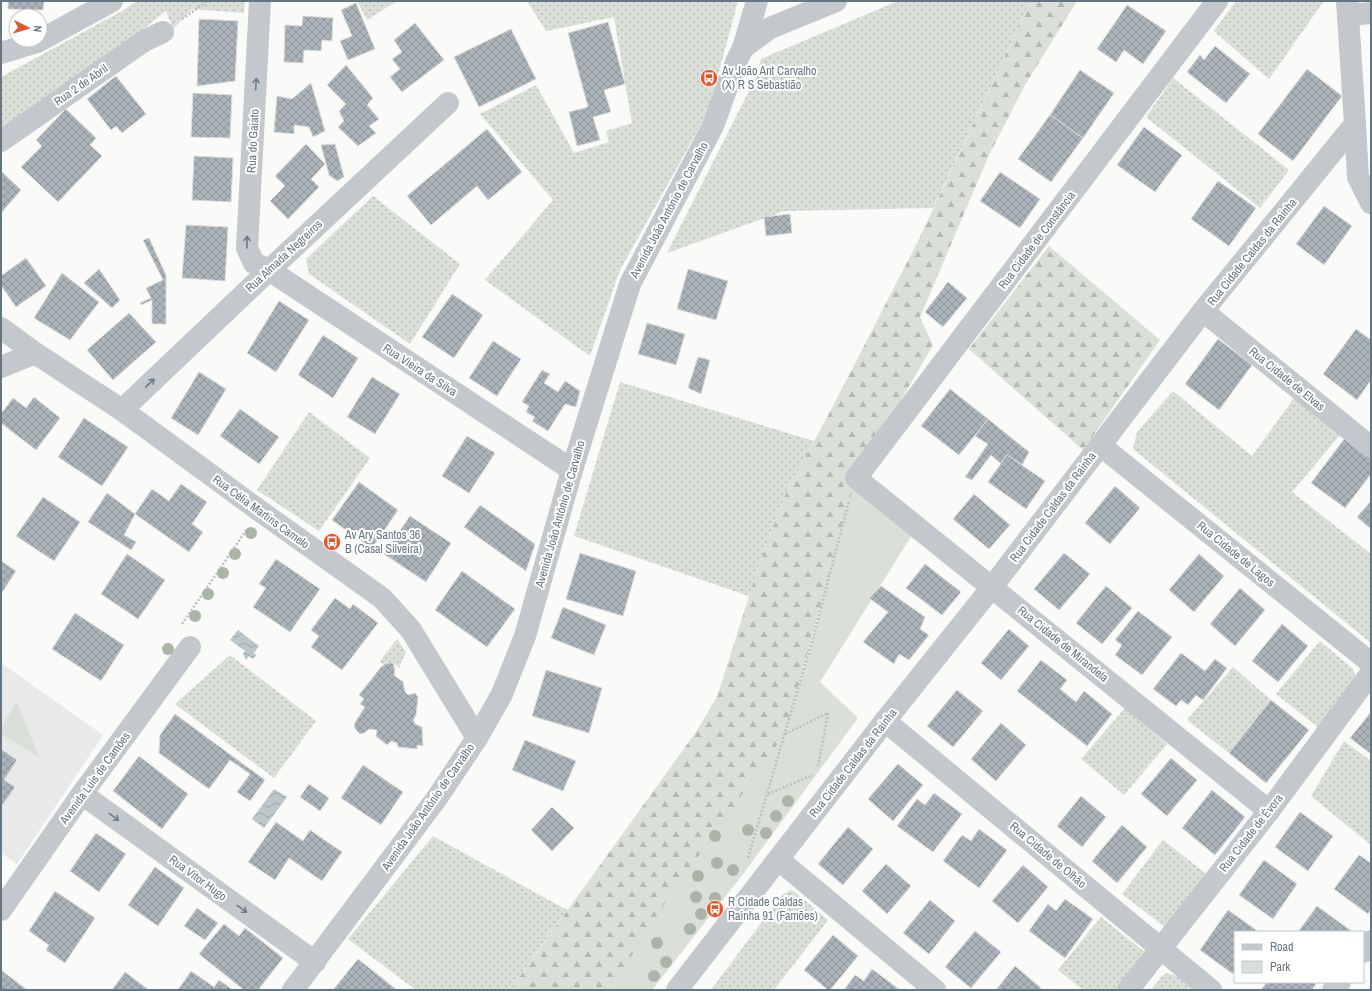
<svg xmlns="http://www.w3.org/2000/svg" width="1372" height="991" viewBox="0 0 1372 991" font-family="'Archivo Narrow',sans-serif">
<defs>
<pattern id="grass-dots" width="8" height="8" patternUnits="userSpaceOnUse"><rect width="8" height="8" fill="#dadfd7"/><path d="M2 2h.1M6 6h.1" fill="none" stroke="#b4b9b4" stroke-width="1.8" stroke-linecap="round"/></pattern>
<pattern id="forest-firs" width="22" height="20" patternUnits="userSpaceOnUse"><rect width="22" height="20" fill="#dadfd7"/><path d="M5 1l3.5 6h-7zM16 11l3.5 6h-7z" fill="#b4b9b4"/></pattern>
<pattern id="water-waves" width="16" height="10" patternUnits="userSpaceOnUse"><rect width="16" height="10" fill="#bbc7cb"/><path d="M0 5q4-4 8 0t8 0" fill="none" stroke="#9ca6aa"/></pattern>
<pattern id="building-cross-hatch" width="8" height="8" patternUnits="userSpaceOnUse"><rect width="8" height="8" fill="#aab3b9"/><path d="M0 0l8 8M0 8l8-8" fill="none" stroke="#8e969c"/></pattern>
</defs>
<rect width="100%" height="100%" fill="#fafaf8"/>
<polygon fill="#e8e9e9" points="1,663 103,735 17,864 1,853"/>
<g fill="url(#grass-dots)">
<polygon points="137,1 245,1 244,13 192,9 173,29 166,11 138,33 1,128 1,77 122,11"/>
<polygon points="357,1 397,1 367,20"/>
<polygon points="527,1 738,1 708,112 620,270 590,356 485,280 553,200 480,114 536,85 574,153 609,142 606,131 632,123 614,17 546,31"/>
<polygon points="898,1 1031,1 933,208 784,211 667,253 758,73 761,59"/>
<polygon points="1236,1 1324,1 1269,79 1214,31"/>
<polygon points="1173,78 1289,170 1260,208 1146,117"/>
<polygon points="373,196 460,264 410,344 309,274 306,259"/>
<polygon points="620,382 814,441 787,490 759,565 749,596 574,536"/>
<polygon points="1173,391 1252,456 1294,398 1340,435 1292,492 1371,554 1371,643 1133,449 1137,432"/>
<polygon points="309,412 370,458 319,531 257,490"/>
<path d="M397,639L406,652L399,668C394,664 390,661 384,665L380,661Z"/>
<polygon points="1320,641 1353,669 1355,676 1319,728 1276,694"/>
<polygon points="230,655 316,721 274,778 175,704"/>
<polygon points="1233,667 1271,700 1229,753 1187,720"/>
<polygon points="1125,708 1167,744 1124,795 1081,759"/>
<polygon points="1344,741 1371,761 1371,845 1311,796"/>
<polygon points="433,836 567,910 510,990 416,990 348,939"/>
<polygon points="1163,840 1208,875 1166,928 1122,894"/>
<polygon points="791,890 796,893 828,920 774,990 711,990 782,895"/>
<polygon points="1101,917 1146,953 1117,990 1083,990 1058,970"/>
<polygon points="1167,973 1177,976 1197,990 1151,990 1163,975"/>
</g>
<g fill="url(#forest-firs)">
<polygon points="1031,1 1077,1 1025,85 989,155 920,317 933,345 856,478 785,734 610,990 510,990 696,732 717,697 759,565 787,490 831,410 918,241"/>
<polygon points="1049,246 1160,340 1083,450 969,349"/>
</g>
<g fill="#dadfd7">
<polygon points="856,478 917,527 820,682 858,718 743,874 652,990 610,990 665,903 785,734 813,638 841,527"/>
<polygon points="17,702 39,757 1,734 1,727"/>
</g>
<g fill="url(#water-waves)">
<polygon points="238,630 259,646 254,653 256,655 253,659 249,656 246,660 243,654 245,651 230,640"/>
<polygon points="274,789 287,797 264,828 252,819"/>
</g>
<g fill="url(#building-cross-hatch)" stroke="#dcdcda">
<polygon points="8,1 44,1 43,10 8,9"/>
<polygon points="356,3 375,49 348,60 340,41 352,36 341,10"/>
<polygon points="1127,5 1166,31 1143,64 1124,50 1116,62 1097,49"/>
<polygon points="303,16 333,18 332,41 322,40 321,51 304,50 303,63 284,62 285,25 302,26"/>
<polygon points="199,19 238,21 235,81 197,86"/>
<polygon points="608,22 625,84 604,90 611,112 593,117 600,140 577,146 569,112 588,107 568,33"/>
<polygon points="415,23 444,60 402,92 390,77 400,69 392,59 402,52 394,40"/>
<polygon points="511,29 536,79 479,107 454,57"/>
<polygon points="1215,46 1250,74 1226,103 1187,72 1200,55 1204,60"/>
<polygon points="346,65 373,98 367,105 379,119 369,126 376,133 358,146 338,127 344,121 339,111 346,104 327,85"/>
<polygon points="1307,69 1342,96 1293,161 1258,134"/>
<polygon points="1080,70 1114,93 1083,138 1050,115"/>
<polygon points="116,76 146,114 122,133 116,126 111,130 87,99"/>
<polygon points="311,83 325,131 313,137 309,127 294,125 294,134 274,132 277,96 292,99"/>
<polygon points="193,93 232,95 230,138 191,137"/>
<polygon points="66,109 96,138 90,145 102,156 58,202 21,167 42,146 36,140"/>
<polygon points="1050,115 1083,138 1051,182 1018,159"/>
<polygon points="1144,127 1182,155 1155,192 1117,165"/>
<polygon points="487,129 522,172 488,200 477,186 431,225 407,196"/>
<polygon points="306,144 325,164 311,179 319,187 288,219 270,201 285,186 275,176"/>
<polygon points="335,144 344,177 337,181 329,175 321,145"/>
<polygon points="194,156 233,158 231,202 192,200"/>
<polygon points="1,171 21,190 1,213"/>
<polygon points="1000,172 1040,199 1020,228 980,201"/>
<polygon points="1218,181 1256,208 1229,246 1191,219"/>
<polygon points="1324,206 1352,226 1324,265 1296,244"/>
<polygon points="790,214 792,233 766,236 764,217"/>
<polygon points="186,225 228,227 225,281 182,278"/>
<polygon points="149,238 166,275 166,324 152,324 152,300 141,305 140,303 151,298 146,288 163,280 143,240"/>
<polygon points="26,258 46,286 16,307 1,285 1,276"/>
<polygon points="99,269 120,300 112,308 84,283"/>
<polygon points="688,269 728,281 716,320 677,309"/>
<polygon points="62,273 99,302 70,340 34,318"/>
<polygon points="948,282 967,298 943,327 925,312"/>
<polygon points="452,294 483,315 454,358 422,337"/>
<polygon points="279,301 309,320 276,372 247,353"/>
<polygon points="129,313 156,342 113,380 87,350"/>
<polygon points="647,323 685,334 676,365 638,354"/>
<polygon points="1356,329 1371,340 1371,380 1357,400 1323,374"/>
<polygon points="323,335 358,358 333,398 298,375"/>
<polygon points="1218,339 1252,365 1219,410 1185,384"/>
<polygon points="493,341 521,359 497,396 469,378"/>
<polygon points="698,357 710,360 701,394 688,388"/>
<polygon points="542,370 550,374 544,383 558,392 565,381 580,391 576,407 565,404 548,431 532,421 535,417 526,412 529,406 522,402"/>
<polygon points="199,372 226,389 198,435 171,418"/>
<polygon points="372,377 400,394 375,434 347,417"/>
<polygon points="950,389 988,419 959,455 921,426"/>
<polygon points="34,397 60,418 36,450 1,423 1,414 13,398 26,408"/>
<polygon points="240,409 279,437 259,464 220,436"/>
<polygon points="84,418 128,447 102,486 58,457"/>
<polygon points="988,419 1029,452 1022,465 1007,455 1001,464 991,455 972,480 965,477 988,444 975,436"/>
<polygon points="467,436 495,453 469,493 442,476"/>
<polygon points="1345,438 1371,457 1371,474 1345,508 1311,483"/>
<polygon points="1007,455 1045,481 1026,509 988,482"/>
<polygon points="359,482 398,510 372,548 332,520"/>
<polygon points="181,484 207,502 192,524 203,532 189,552 135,514 152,489 169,501"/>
<polygon points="1115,486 1140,508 1110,544 1085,523"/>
<polygon points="107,493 135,514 124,535 136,542 131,550 88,522"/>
<polygon points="974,494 1010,525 989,549 953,519"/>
<polygon points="43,497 80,522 54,561 16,536"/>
<polygon points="1371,501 1371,529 1357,517"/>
<polygon points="480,505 535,544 526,571 464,527"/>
<polygon points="410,516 451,543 426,582 384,554"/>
<polygon points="580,553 636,571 623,616 566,599"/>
<polygon points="1064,553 1090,574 1059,610 1034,589"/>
<polygon points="127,554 165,580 138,619 101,594"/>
<polygon points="1199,554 1224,576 1194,612 1169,590"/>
<polygon points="276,559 320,589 290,632 253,607 266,588 259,584"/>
<polygon points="1,561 16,571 1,594"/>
<polygon points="925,564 961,592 942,615 906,588"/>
<polygon points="462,571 515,609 487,647 435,610"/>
<polygon points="881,586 925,617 920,629 929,635 909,660 899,654 894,664 863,642 888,612 869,598"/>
<polygon points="1106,586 1132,608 1102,644 1076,623"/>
<polygon points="1240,588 1265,610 1235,646 1210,624"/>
<polygon points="335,598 350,609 353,604 378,623 342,670 311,647 319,636 311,630"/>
<polygon points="563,607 606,625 594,655 551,638"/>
<polygon points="1138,611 1172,637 1142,675 1115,655 1122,645 1115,640"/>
<polygon points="75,613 124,645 101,681 52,649"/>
<polygon points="1282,624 1308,646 1278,682 1252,661"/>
<polygon points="1009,629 1029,646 1001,680 981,663"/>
<polygon points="1181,653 1205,671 1215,659 1227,668 1203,700 1196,695 1188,705 1181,700 1176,706 1153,689"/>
<polygon points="1041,660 1067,680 1060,689 1076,702 1084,691 1112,714 1087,746 1017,691"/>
<polygon points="387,663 393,663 395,670 394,675 403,682 405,692 408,695 415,693 418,697 416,715 413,720 415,724 422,727 423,746 417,745 417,749 398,747 397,743 391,741 387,745 376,736 377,730 369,729 364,733 360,734 356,730 354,726 356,721 365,707 360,704 364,699 359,695 381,667"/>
<polygon points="546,670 602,688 589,733 532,716"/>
<polygon points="957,690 983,711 953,747 927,726"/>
<polygon points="1271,700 1309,730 1266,783 1229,753"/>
<polygon points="1371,712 1371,754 1350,738"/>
<polygon points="175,714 265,780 250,801 237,792 250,774 230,760 209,789 159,753 160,735"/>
<polygon points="1001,723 1026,745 996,781 971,759"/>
<polygon points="525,740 576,761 563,791 512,770"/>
<polygon points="1,749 17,760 4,780 15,787 1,807"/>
<polygon points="139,756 188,794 162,829 113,791"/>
<polygon points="1171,758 1197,780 1167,816 1141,794"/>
<polygon points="898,764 923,785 893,821 868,799"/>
<polygon points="363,765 403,792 381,825 341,798"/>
<polygon points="309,784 329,798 320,811 300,797"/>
<polygon points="1212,790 1245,817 1215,855 1182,828"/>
<polygon points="934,793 962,814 933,852 897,826 917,799 925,805"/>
<polygon points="1081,796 1106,817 1082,847 1057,826"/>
<polygon points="552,807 574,828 552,851 531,830"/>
<polygon points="1300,812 1333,836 1308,871 1275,847"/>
<polygon points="276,822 303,841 310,830 342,852 322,881 289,858 275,880 248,862"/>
<polygon points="1122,825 1147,847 1117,883 1092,861"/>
<polygon points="848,827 873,849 843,885 818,864"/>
<polygon points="979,829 1007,850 979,888 943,861 962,835 971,841"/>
<polygon points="96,833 126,854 99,892 70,871"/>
<polygon points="1359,855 1371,863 1371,909 1368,914 1334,889"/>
<polygon points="1264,860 1297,884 1273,919 1239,895"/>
<polygon points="886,864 911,886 887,914 862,891"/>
<polygon points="1023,865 1048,887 1018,923 992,901"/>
<polygon points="155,867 184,888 158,926 128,905"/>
<polygon points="55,891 95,918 65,963 46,950 49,945 29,931"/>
<polygon points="1065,899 1093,919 1065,958 1029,931 1048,904 1056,911"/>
<polygon points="930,900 955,921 929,954 903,933"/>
<polygon points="1317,906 1350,930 1349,932 1298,932"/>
<polygon points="197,908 218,923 205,940 184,926"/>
<polygon points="1228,910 1259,932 1235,932 1235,971 1233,974 1200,950"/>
<polygon points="224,924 239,936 245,928 283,958 258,990 244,990 199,954"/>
<polygon points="975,931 1001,952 971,988 945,967"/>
<polygon points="833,935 858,956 830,990 828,990 804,970"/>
<polygon points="358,959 397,990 333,990"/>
<polygon points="1015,966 1041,988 1039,990 996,990"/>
<polygon points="872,969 900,990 844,990 855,975 864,981"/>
<polygon points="1,970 27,990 1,990"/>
<polygon points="191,971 214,987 219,980 233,990 178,990"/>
<polygon points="125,972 149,990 112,990"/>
<polygon points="1267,982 1312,982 1316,984 1312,990 1261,990"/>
</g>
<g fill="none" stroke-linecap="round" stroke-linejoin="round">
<g stroke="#bbbfc2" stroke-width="2.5" stroke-dasharray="2 2" stroke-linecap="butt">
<polyline points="182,19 208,1"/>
<polyline points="182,624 247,529"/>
<polyline points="785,734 828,713 818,767"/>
<polyline points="768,794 813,775"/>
<polyline points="748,858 813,638 849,501"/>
</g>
<g stroke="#c3c8cc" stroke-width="22">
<polyline points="260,1 247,248 254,263 269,270 572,470"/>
<polyline points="1217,1 856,478 1269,811"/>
<polyline points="1348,15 1371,13"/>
<polyline points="743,48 770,28 836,1"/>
<polyline points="1355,124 1358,177 1371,203"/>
<polyline points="1,141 144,41 163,32"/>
<polyline points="1203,311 1371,447"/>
<polyline points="1,328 35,353 122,410 260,511 382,598 411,630 477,738"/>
<polyline points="1,367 35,353"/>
<polyline points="122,410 265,274 448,103"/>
<polyline points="1100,445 1371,663"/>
<polyline points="885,721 1211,990"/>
<polyline points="82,794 315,962"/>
<polyline points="779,860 935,990"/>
<polyline points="1,910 82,794 190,647"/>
<polyline points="1363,952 1371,941"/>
<polyline points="293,990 437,798 477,738 502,694 525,636 572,470 630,284 713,126 736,62 743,48 757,1"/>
<polyline points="677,990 885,721 992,587 1203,311 1355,124 1347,1"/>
<polyline points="1128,990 1269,811 1371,673"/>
<polyline points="1333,990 1340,982"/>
</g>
<polyline stroke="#c3c8cc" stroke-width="22" points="1,53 37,42 112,1"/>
</g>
<g fill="#aab4a7">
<circle cx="251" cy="533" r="6"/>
<circle cx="235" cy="554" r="6"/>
<circle cx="223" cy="573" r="6"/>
<circle cx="208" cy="594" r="6"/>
<circle cx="195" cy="616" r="6"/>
<circle cx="168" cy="649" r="6"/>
<circle cx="788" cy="801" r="6"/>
<circle cx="776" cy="816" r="6"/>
<circle cx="748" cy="830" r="6"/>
<circle cx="766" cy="833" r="6"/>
<circle cx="715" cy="836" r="6"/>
<circle cx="717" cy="863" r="6"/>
<circle cx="733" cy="870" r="6"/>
<circle cx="698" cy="876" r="6"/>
<circle cx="696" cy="897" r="6"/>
<circle cx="715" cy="898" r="6"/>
<circle cx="701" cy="914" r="6"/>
<circle cx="690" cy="929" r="6"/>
<circle cx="657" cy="943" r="6"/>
<circle cx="666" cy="962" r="6"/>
<circle cx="654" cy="976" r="6"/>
</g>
<defs><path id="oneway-shaft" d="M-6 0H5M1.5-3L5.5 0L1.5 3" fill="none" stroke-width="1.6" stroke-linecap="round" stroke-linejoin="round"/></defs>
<g stroke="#6a7a87">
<use href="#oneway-shaft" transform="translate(256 84) rotate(-87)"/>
<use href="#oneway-shaft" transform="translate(247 242) rotate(-89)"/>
<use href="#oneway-shaft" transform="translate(150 383) rotate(-44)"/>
<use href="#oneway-shaft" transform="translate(114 817) rotate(36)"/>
<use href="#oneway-shaft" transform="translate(242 909) rotate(36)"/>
</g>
<defs>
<symbol id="bus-disc" viewBox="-11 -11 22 22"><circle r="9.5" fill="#e4572e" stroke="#fff"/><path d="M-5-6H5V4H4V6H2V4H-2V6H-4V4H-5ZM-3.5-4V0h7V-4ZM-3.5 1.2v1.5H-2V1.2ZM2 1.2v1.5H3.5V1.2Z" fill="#fff"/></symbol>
</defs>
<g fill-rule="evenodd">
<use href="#bus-disc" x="699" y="68" width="20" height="20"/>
<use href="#bus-disc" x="322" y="532" width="20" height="20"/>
<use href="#bus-disc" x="705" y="899" width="20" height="20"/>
</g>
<g text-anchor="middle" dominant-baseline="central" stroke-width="4" stroke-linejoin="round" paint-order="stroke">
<g font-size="12" fill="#657683" stroke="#fff" text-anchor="start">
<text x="722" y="71">Av João Ant Carvalho<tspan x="722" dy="14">(X) R S Sebastião</tspan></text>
<text x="345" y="535">Av Ary Santos 36<tspan x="345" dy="14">B (Casal Silveira)</tspan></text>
<text x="728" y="902">R Cidade Caldas<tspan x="728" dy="14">Rainha 91 (Famões)</tspan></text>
</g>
<g font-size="12" fill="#657683" stroke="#fff">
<text transform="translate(81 85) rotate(-35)">Rua 2 de Abril</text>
<text transform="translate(253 141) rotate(-87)">Rua do Gaiato</text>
<text transform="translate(669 210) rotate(-62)">Avenida João António de Carvalho</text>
<text transform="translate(1037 240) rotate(-53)">Rua Cidade de Constância</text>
<text transform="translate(1252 252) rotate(-51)">Rua Cidade Caldas da Rainha</text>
<text transform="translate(284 256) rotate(-43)">Rua Almada Negreiros</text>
<text transform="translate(420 370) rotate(33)">Rua Vieira da Silva</text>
<text transform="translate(1287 379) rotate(39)">Rua Cidade de Elvas</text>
<text transform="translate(1053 507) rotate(-53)">Rua Cidade Caldas da Rainha</text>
<text transform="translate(261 512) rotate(36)">Rua Célia Martins Camelo</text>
<text transform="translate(560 514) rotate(-74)">Avenida João António de Carvalho</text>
<text transform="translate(1236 554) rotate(39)">Rua Cidade de Lagos</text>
<text transform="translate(1063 644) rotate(39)">Rua Cidade de Mirandela</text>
<text transform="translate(853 763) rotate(-52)">Rua Cidade Caldas da Rainha</text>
<text transform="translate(95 778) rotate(-54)">Avenida Luis de Camões</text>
<text transform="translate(428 807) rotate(-55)">Avenida João António de Carvalho</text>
<text transform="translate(1251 833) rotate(-52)">Rua Cidade de Évora</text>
<text transform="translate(1048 855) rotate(40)">Rua Cidade de Olhão</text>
<text transform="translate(198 878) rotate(36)">Rua Vitor Hugo</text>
</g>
</g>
<rect width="1372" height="991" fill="none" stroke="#657683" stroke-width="4"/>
<rect x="1234" y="931" width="130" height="52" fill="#ffffff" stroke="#c1c8cd"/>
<rect x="1242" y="944" width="20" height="6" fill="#c3c8cc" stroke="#c1c8cd"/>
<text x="1270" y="951" font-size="12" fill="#657683">Road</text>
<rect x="1242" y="961" width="20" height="12" fill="#dadfd7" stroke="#c1c8cd"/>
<text x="1270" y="971" font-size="12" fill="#657683">Park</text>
<g transform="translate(28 28) rotate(95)"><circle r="19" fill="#ffffff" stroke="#c1c8cd"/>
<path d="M0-3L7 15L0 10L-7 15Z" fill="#e4572e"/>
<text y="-6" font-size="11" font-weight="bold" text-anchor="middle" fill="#657683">N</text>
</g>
</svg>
